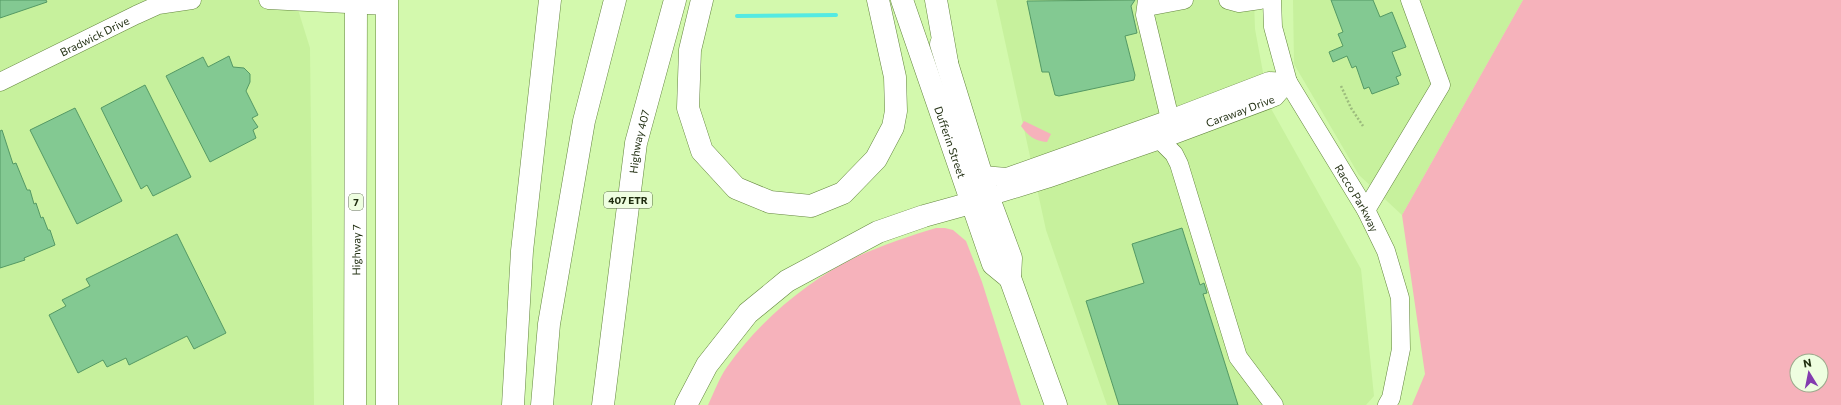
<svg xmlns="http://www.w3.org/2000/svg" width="1841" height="405" viewBox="0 0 1841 405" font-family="Commissioner,sans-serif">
<rect width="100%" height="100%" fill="#d3f9ad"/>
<g fill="#c7f19d">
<polygon points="0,0 295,0 310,48 314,405 0,405"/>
<polygon points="996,0 1254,0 1255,29 1269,105 1361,269 1374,396 1366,405 1107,405 1046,230"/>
<polygon points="1293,0 1523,0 1402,215 1359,175 1294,64"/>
</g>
<g fill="#f6b2bb" fill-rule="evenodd">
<path d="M1523,0H1841V405H1412L1425,374L1402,215ZM1797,361H1821V385H1797Z"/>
<path d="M1024,121L1051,134L1047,142C1035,141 1028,136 1021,126Z"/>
<path d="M936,228H945L953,230L966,241L982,282L1021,405H708C714,393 719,378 727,367C758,322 807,281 856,257C878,247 912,235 936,228Z"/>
</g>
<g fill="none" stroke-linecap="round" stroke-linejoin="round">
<polyline stroke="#54eae2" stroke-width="4" points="737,16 836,15"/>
</g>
<g fill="#83c992" stroke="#549964">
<polygon points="0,0 46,0 47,2 0,18"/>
<polygon points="1135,0 1131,6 1137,33 1125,36 1135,75 1134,80 1059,96 1055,95 1049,72 1042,72 1027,1"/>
<polygon points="1331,0 1373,0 1380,17 1392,12 1406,47 1392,52 1401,75 1396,77 1399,84 1372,94 1369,87 1364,89 1356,66 1352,68 1347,56 1333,62 1329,52 1343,46 1338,34 1343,32"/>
<polygon points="229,56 233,67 244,68 250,74 250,82 246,91 258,115 252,118 258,127 253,130 256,138 210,162 166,76 203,57 208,67"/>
<polygon points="145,85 191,177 153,196 147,185 141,189 101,108"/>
<polygon points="75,108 122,201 77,224 30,130"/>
<polygon points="2,130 13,164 16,163 27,190 30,190 34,204 36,203 41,218 43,217 48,230 50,230 55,245 24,258 25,260 0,268 0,131"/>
<polygon points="1182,228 1200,285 1204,283 1207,293 1203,294 1238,405 1119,405 1086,301 1144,283 1132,244"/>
<polygon points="177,234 226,333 194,349 187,336 129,365 126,358 107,367 103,360 78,373 49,315 66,306 62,300 90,286 86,279"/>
</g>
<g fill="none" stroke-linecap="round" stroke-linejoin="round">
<defs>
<g id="minor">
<polyline points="268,0 387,6"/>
<polyline points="1147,0 1145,15 1170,119"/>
<polyline points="1228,0 1239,3 1260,0"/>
<path id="s1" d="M1272,0L1273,27L1288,82L1366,210L1386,251L1400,298L1401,349L1391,398L1387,405"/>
<polyline points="1147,7 1184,0"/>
<path id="s2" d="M0,82L136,15L158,5L192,0"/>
<polyline points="1160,140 1174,154 1179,164 1238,357 1274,405"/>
<polyline points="982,175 1007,177 1170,119 1269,81 1288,82"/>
<path id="s3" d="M975,201L1047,179L1160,140L1270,99L1275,97L1288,82"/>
<polyline points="1366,210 1441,85 1410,0"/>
</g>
<g id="major">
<path id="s4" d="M902,0L993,264L1010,278"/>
<polyline points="941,44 988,196 1011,258 1010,278 1056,405"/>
<path id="s5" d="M355,405L356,0"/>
<polyline points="387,405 387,0"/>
</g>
<g id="highway">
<polyline points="702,0 690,50 688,108 702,151 736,188 770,202 811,206 843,193 876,159 893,127 896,111 895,77 878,0"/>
<polyline points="936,0 947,62"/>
<polyline points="513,405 522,251 550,0"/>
<polyline points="542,405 549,324 584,121 615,0"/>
<path id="s6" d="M603,405L636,143L675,0"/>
<polyline points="686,405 707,365 748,313 787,281 878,232 924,216 971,203"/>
</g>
</defs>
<use href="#minor" stroke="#64863f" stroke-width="19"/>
<use href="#major" stroke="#64863f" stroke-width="23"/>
<use href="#highway" stroke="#64863f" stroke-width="23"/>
<polyline stroke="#9cbb7d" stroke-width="2.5" stroke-dasharray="2 2" stroke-linecap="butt" points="1341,86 1351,108 1363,126"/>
<use href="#minor" stroke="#fff" stroke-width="18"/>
<use href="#major" stroke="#fff" stroke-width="22"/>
<use href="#highway" stroke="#fff" stroke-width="22"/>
</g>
<g text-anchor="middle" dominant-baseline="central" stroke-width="3.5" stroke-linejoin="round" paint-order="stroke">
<g fill="#eefee0" stroke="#5d6c4e" stroke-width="1">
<rect x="604" y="192" width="48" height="16" rx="3"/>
<rect x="349" y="194" width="14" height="16" rx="3"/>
</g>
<g font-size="10" font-weight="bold" fill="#1f2d0f">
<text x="628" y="200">407 ETR</text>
<text x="356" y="202">7</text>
</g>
<g font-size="11" fill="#1f2d0f" stroke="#eefee0">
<text stroke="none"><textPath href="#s2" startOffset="105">Bradwick Drive</textPath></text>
<text stroke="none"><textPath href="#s3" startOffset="280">Caraway Drive</textPath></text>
<text stroke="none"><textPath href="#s6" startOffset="266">Highway 407</textPath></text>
<text stroke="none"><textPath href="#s4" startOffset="150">Dufferin Street</textPath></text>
<text stroke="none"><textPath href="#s1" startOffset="219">Racco Parkway</textPath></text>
<text stroke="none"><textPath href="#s5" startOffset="155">Highway 7</textPath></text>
</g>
</g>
<g transform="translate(1809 373) rotate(350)"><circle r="19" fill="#eefee0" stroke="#9baa8c"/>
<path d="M0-3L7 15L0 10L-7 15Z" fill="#833caf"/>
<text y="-6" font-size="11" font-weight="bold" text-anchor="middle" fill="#1f2d0f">N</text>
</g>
</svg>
